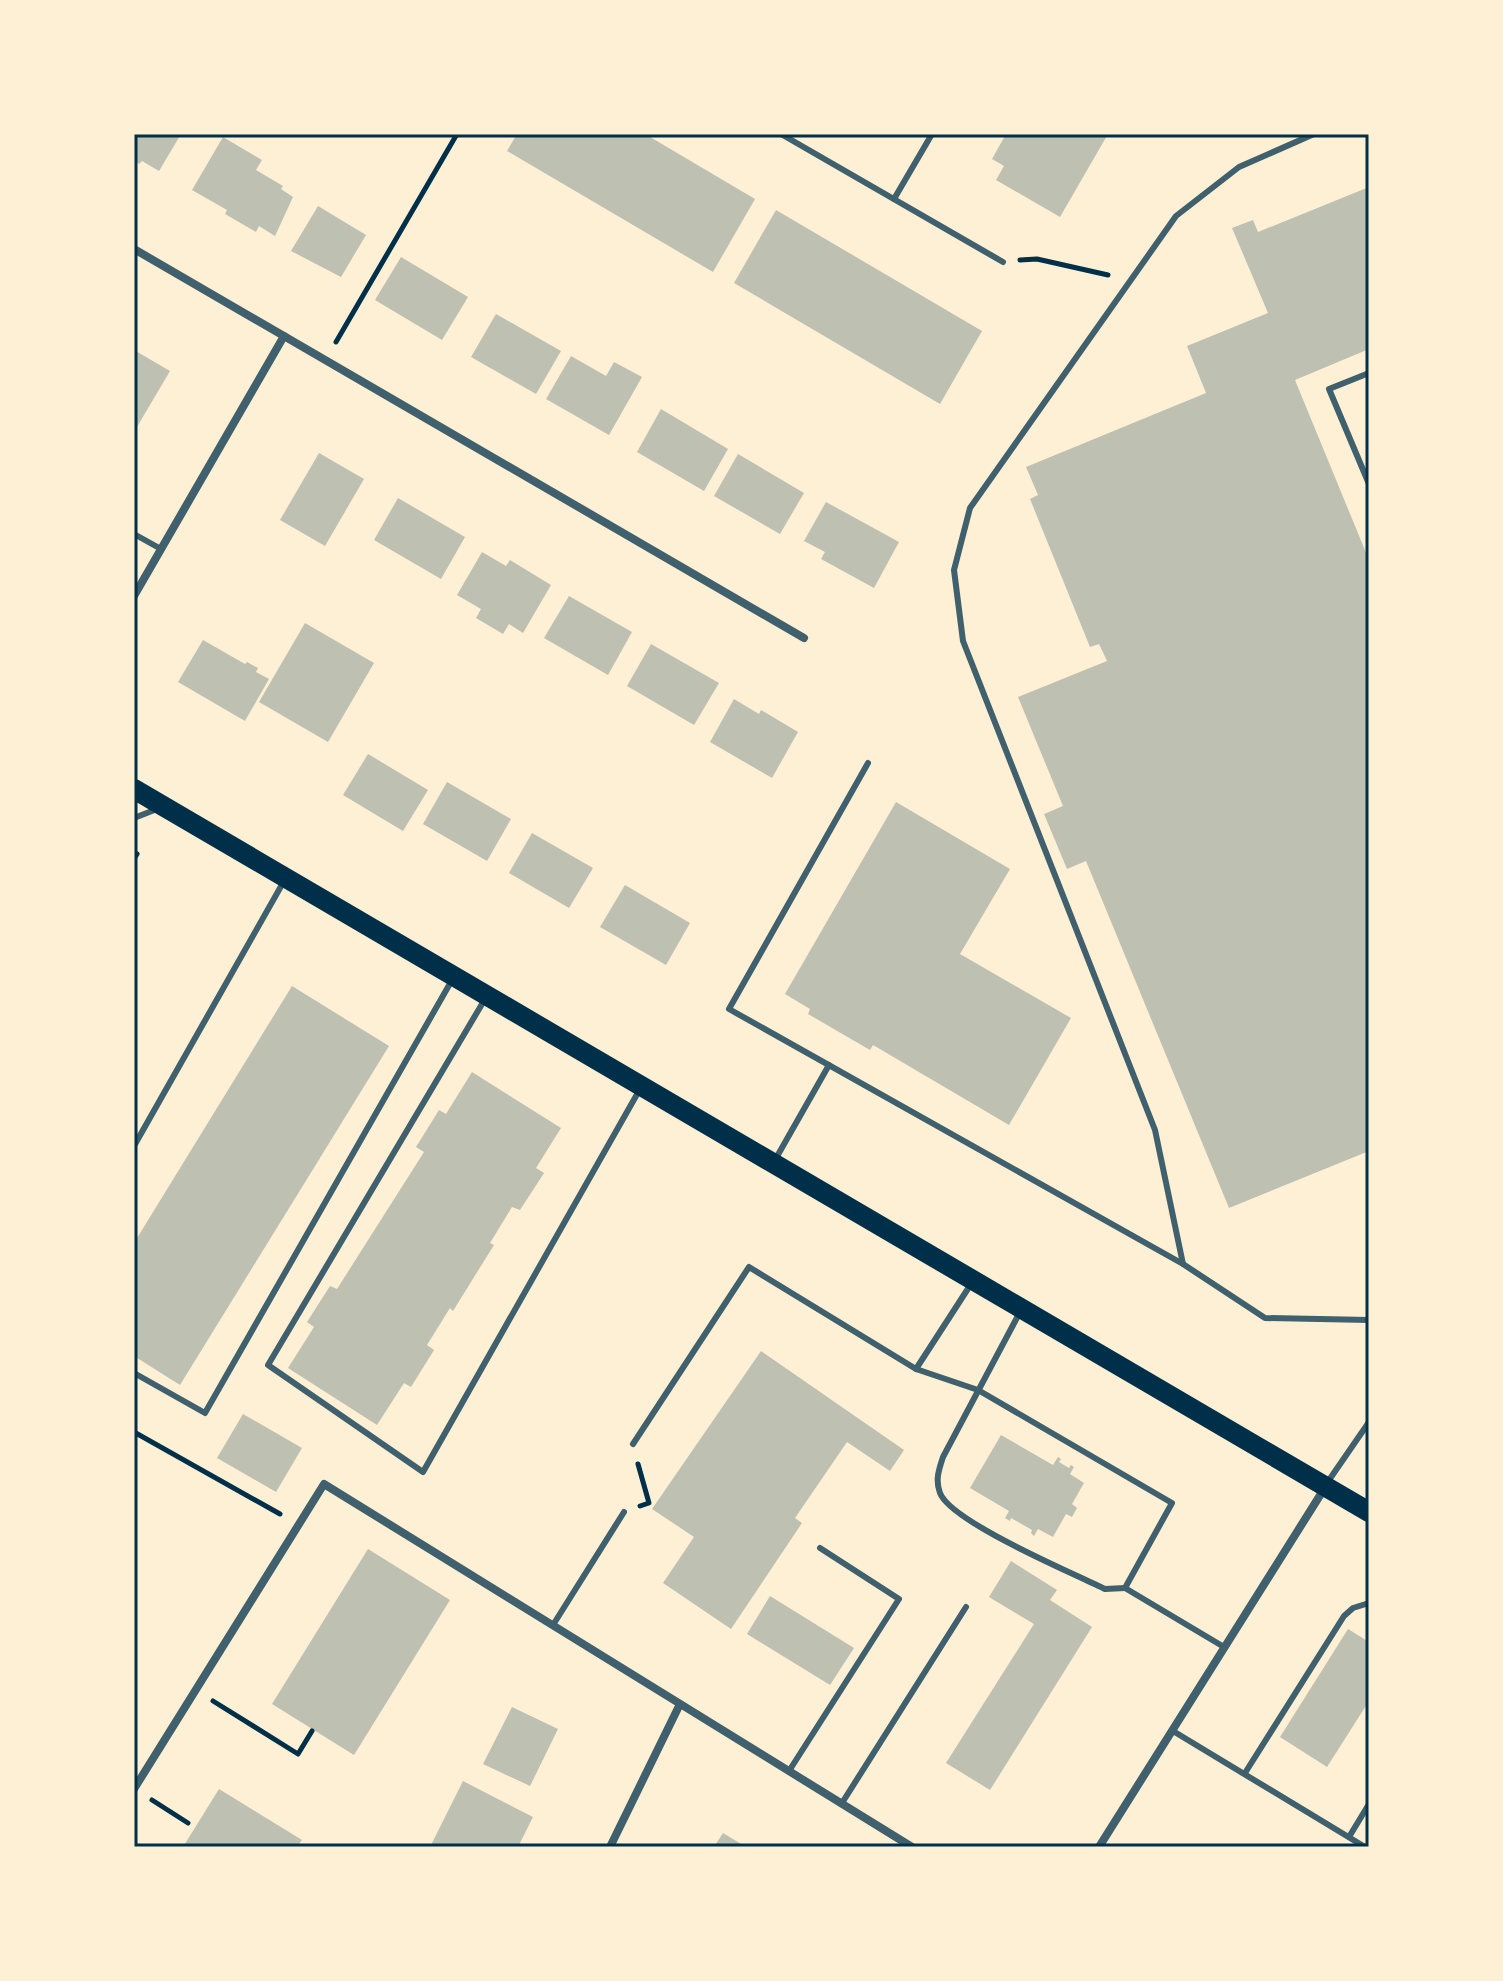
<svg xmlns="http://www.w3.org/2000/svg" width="1503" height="1981" viewBox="0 0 1503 1981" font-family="'Noto Sans',sans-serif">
<rect width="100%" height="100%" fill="#fdf0d5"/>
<g fill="#bec0b2">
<polygon points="134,134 181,134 159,171 142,161 139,164 134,161"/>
<polygon points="517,134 645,134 755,199 713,272 507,151"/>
<polygon points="1006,134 1108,134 1060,217 996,180 1004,166 992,159"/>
<polygon points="223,137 262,160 256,170 283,186 281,189 293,197 275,236 259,226 256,232 225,214 227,210 192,190"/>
<polygon points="1369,187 1369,349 1295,380 1369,560 1369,1151 1229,1208 1086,861 1067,869 1044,814 1063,806 1018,697 1107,661 1099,644 1090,647 1030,499 1038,495 1026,467 1206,393 1187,346 1268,313 1232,228 1253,220 1258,232"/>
<polygon points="318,206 366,235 341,277 291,251"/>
<polygon points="776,210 982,331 940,404 734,283"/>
<polygon points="401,257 468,297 442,340 375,300"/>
<polygon points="496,314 561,351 536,394 471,357"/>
<polygon points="134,350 170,371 134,432"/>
<polygon points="571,356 606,376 614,362 642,377 609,435 546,399"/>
<polygon points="661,409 728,449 704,491 637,452"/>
<polygon points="319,453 364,479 325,546 280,520"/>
<polygon points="738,454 804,493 780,534 714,496"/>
<polygon points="398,498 465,537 441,579 374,540"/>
<polygon points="826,502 899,542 874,588 821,559 825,552 804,541"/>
<polygon points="482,552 506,566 510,560 551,585 523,633 509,624 503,634 476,618 481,609 457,595"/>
<polygon points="569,596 632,632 608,675 544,638"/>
<polygon points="305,623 374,663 328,742 259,702"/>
<polygon points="203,640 245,664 247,662 258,668 256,672 269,679 245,721 178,682"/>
<polygon points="651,644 719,683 694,725 627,686"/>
<polygon points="734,699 759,714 761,710 798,732 772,778 710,742"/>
<polygon points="368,754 428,790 403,831 343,795"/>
<polygon points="447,782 511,819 487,861 423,824"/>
<polygon points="896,802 1010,869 960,954 1071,1018 1009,1125 873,1045 870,1050 808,1014 810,1009 785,994"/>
<polygon points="532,833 593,868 569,908 509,873"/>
<polygon points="625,885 690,923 666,965 600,927"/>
<polygon points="292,986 389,1046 180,1385 134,1356 134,1243"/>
<polygon points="472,1072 561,1128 536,1168 544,1173 520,1210 512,1207 490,1243 494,1245 453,1311 450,1308 427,1345 434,1350 411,1387 404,1383 377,1425 288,1368 314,1327 307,1322 330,1286 337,1289 424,1152 416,1147 439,1110 446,1114"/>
<polygon points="761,1351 904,1450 890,1471 847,1442 795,1518 802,1523 731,1629 663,1583 694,1537 652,1509"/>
<polygon points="243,1414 302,1448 276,1492 217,1458"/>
<polygon points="1001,1435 1053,1465 1058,1457 1061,1459 1059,1462 1069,1468 1071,1465 1074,1467 1070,1474 1084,1483 1072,1504 1077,1508 1072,1517 1066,1514 1053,1537 1038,1529 1034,1536 1031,1533 1032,1530 1011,1518 1010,1521 1005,1518 1009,1511 970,1488"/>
<polygon points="368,1549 450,1600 354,1755 272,1704"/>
<polygon points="1011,1561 1057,1590 1050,1600 1092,1627 990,1790 946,1763 1034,1624 989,1597"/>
<polygon points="770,1596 854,1648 830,1685 747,1634"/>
<polygon points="1348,1629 1369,1642 1369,1701 1327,1767 1280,1737"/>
<polygon points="512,1707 558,1729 530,1786 483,1764"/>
<polygon points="463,1781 533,1817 518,1847 431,1845"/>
<polygon points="219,1789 302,1840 297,1847 183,1847"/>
<polygon points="723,1833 746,1847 714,1847"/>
</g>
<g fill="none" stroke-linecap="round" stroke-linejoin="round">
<g stroke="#003049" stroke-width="5">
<polyline points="1020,260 1037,259 1108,275"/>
<polyline points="336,342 457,134"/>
<polyline points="134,859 137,854"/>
<polyline points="134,1432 280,1514"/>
<polyline points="638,1464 649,1503 640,1506"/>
<polyline points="213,1701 298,1754 312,1731"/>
<polyline points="152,1800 188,1823"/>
</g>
<g stroke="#3f606c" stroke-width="6">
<polyline points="781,134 1003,262"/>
<polyline points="894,199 932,134"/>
<polyline points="1369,373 1329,389 1369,484"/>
<polyline points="134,534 161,549"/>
<polyline points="868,763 729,1009 1183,1264 1265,1318 1369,1320"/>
<polyline points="134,818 157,809"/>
<polyline points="485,999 268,1365 423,1472 640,1089"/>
<polyline points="134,1146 284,881"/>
<polyline points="775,1160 829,1065"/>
<polyline points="1183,1264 1155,1130 963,641 954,570 970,508 1176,216 1239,167 1314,134"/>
<path d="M1020,1312L943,1457C939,1469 935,1480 940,1493C951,1522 1073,1573 1105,1589L1125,1588"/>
<polyline points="916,1369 978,1390 1172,1503 1125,1588 1224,1647"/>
<polyline points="134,1373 205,1413 452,980"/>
<polyline points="633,1444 749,1267 916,1369 971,1284"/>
<polyline points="1327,1483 1369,1422"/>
<polyline points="553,1625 624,1512"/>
<polyline points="1173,1731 1365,1847"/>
<polyline points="789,1771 899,1599 820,1548"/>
<polyline points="1245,1773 1344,1616 1353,1608 1369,1603"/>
<polyline points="842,1803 966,1607"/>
<polyline points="1349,1837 1369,1804"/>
</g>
<g stroke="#3f606c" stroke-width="8">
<polyline points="134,249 804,638"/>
<polyline points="134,596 284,336"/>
<polyline points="134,1789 324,1484 912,1847"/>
<polyline points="610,1847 680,1704"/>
<polyline points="1099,1847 1324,1489"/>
</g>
<polyline stroke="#003049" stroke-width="20" points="134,789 1369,1512"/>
</g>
<rect width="1503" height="1981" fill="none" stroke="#fdf0d5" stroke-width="272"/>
<rect x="136" y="136" width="1231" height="1709" fill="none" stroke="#003049" stroke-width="3"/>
</svg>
